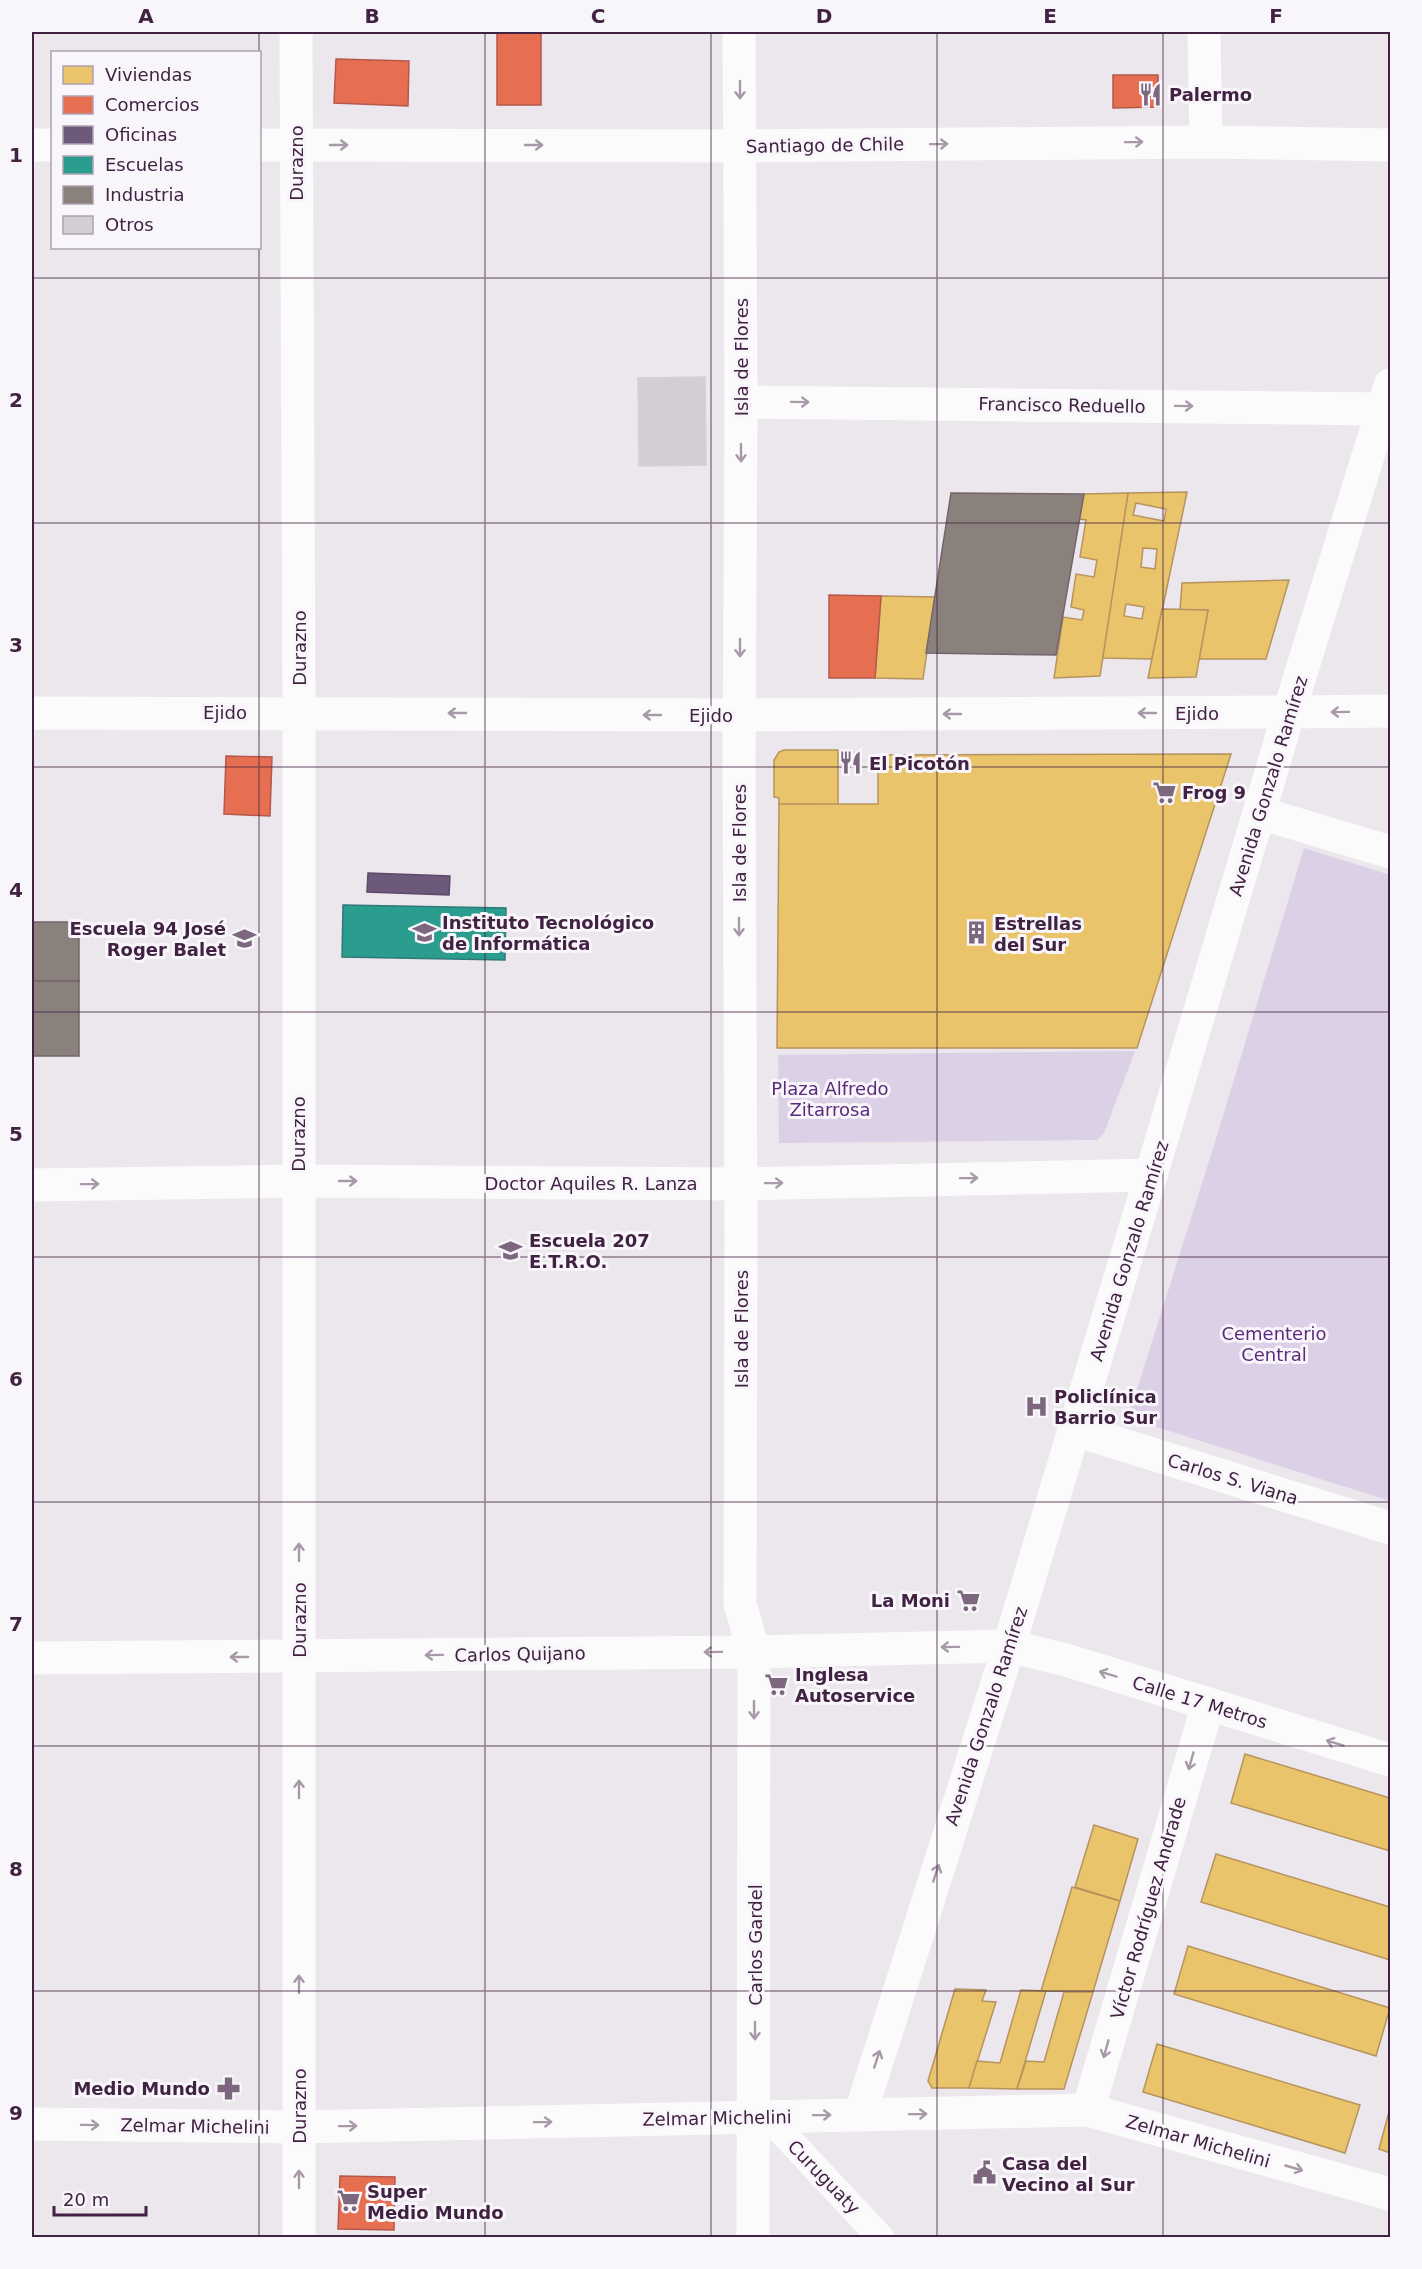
<svg xmlns="http://www.w3.org/2000/svg" width="1422" height="2269" viewBox="0 0 1422 2269" font-family="'DejaVu Sans',sans-serif">
<rect width="100%" height="100%" fill="#ebe7ed"/>
<g fill="#dbd0e6">
<polygon points="1304,848 1390,875 1390,1501 1128,1418 1216,1139"/>
<polygon points="1135,1051 1104,1133 1097,1140 779,1143 778,1055"/>
</g>
<g fill="#e9c46a" stroke="#b7935e" stroke-width="1.5" fill-rule="evenodd">
<path d="M1187,492L1152,659L1102,658L1128,493ZM1136,503L1166,509L1164,521L1133,515ZM1143,548L1157,549L1155,569L1141,567ZM1126,604L1144,607L1142,619L1124,616Z"/>
<polygon points="1128,493 1100,676 1054,678 1063,617 1082,620 1084,610 1071,607 1076,574 1094,577 1097,560 1080,557 1086,520 1079,519 1084,494"/>
<polygon points="1289,580 1266,659 1199,659 1208,610 1180,610 1182,583"/>
<polygon points="881,596 935,597 923,679 875,678"/>
<polygon points="1162,609 1208,610 1196,677 1148,678"/>
<polygon points="784,750 838,750 838,805 779,804 779,798 774,797 774,760 779,752"/>
<polygon points="1231,754 1137,1048 777,1048 779,804 878,804 878,755"/>
<polygon points="1245,1754 1390,1798 1390,1851 1231,1803"/>
<polygon points="1094,1825 1138,1839 1120,1901 1075,1887"/>
<polygon points="1216,1854 1390,1907 1390,1960 1201,1902"/>
<polygon points="1072,1887 1120,1901 1093,1992 1041,1991"/>
<polygon points="1188,1946 1390,2008 1376,2056 1174,1994"/>
<polygon points="955,1989 986,1990 982,2001 996,2002 969,2088 932,2088 928,2081"/>
<polygon points="1021,1990 1046,1991 1017,2089 969,2088 977,2061 1000,2063"/>
<polygon points="1064,1992 1093,1992 1064,2089 1017,2089 1026,2061 1044,2062"/>
<polygon points="1157,2044 1360,2105 1345,2153 1143,2092"/>
<polygon points="1390,2108 1390,2153 1379,2149"/>
</g>
<g fill="#e76f51" stroke="#b5584c" stroke-width="1.5">
<rect x="497" y="32" width="44" height="73"/>
<polygon points="336,59 409,61 408,106 334,103"/>
<polygon points="1113,75 1158,75 1159,107 1113,108"/>
<polygon points="829,595 881,596 875,678 829,678"/>
<polygon points="226,756 272,757 270,816 224,814"/>
<polygon points="340,2176 395,2177 394,2230 338,2229"/>
</g>
<polygon fill="#6d597a" stroke="#604869" stroke-width="1.5" points="368,873 450,876 449,895 367,892"/>
<polygon fill="#2a9d8f" stroke="#317878" stroke-width="1.5" points="343,905 506,908 505,960 342,957"/>
<g fill="#8a817c" stroke="#74646b" stroke-width="1.5">
<polygon points="951,493 1084,494 1056,655 926,653"/>
<rect x="32" y="922" width="47" height="59"/>
<rect x="32" y="981" width="47" height="75"/>
</g>
<polygon fill="#d3ced4" stroke="#d4d0d6" stroke-width="1.5" points="705,377 706,465 639,466 638,378"/>
<g fill="none" stroke-linecap="round" stroke-linejoin="round">
<polyline stroke="#fcfbfc" stroke-width="27" points="767,2116 881,2238"/>
<g stroke="#fcfbfc" stroke-width="33">
<polyline points="296,32 299,712 299,2238"/>
<polyline points="739,32 741,402 739,762 741,1238 740,1604 754,1652 753,2238"/>
<polyline points="1204,32 1206,142"/>
<polyline points="32,145 52,145"/>
<polyline points="260,145 740,146 1206,142 1390,145"/>
<polyline points="741,402 1383,409"/>
<polyline points="1289,712 1390,711"/>
<polyline points="1260,813 1390,852"/>
<polyline points="1075,1430 1390,1528"/>
<polyline points="32,1658 754,1652 1009,1646 1066,1660 1390,1760"/>
<polyline points="1088,2110 1208,1705"/>
<polyline points="860,2115 1009,1646 1151,1175"/>
<polyline points="32,2124 299,2127 1088,2110 1390,2194"/>
</g>
<g stroke="#fcfbfc" stroke-width="33">
<polyline points="32,713 739,715 1289,712"/>
<polyline points="32,1185 298,1181 741,1184 1151,1175 1289,712 1390,385"/>
</g>
</g>
<defs><path id="oneway-shaft" d="M-6 0H5M1.5-3L5.5 0L1.5 3" fill="none" stroke-width="1.6" stroke-linecap="round" stroke-linejoin="round" transform="scale(1.5)"/></defs>
<g stroke="#a899a8">
<use href="#oneway-shaft" transform="translate(740 90) rotate(90)"/>
<use href="#oneway-shaft" transform="translate(1134 142) rotate(-1)"/>
<use href="#oneway-shaft" transform="translate(939 144) rotate(-1)"/>
<use href="#oneway-shaft" transform="translate(339 145)"/>
<use href="#oneway-shaft" transform="translate(534 145)"/>
<use href="#oneway-shaft" transform="translate(800 402) rotate(1)"/>
<use href="#oneway-shaft" transform="translate(1184 406) rotate(1)"/>
<use href="#oneway-shaft" transform="translate(741 453) rotate(90)"/>
<use href="#oneway-shaft" transform="translate(740 648) rotate(90)"/>
<use href="#oneway-shaft" transform="translate(1340 712) rotate(179)"/>
<use href="#oneway-shaft" transform="translate(457 713) rotate(-180)"/>
<use href="#oneway-shaft" transform="translate(1147 713) rotate(180)"/>
<use href="#oneway-shaft" transform="translate(952 714) rotate(180)"/>
<use href="#oneway-shaft" transform="translate(652 715) rotate(-180)"/>
<use href="#oneway-shaft" transform="translate(739 927) rotate(90)"/>
<use href="#oneway-shaft" transform="translate(969 1178) rotate(-1)"/>
<use href="#oneway-shaft" transform="translate(348 1181)"/>
<use href="#oneway-shaft" transform="translate(774 1183) rotate(-1)"/>
<use href="#oneway-shaft" transform="translate(90 1184) rotate(-1)"/>
<use href="#oneway-shaft" transform="translate(299 1552) rotate(-90)"/>
<use href="#oneway-shaft" transform="translate(950 1647) rotate(179)"/>
<use href="#oneway-shaft" transform="translate(713 1652) rotate(179)"/>
<use href="#oneway-shaft" transform="translate(434 1655) rotate(179)"/>
<use href="#oneway-shaft" transform="translate(239 1657) rotate(180)"/>
<use href="#oneway-shaft" transform="translate(1108 1674) rotate(-163)"/>
<use href="#oneway-shaft" transform="translate(754 1710) rotate(90)"/>
<use href="#oneway-shaft" transform="translate(1335 1743) rotate(-163)"/>
<use href="#oneway-shaft" transform="translate(1191 1761) rotate(106)"/>
<use href="#oneway-shaft" transform="translate(299 1789) rotate(-90)"/>
<use href="#oneway-shaft" transform="translate(936 1873) rotate(-72)"/>
<use href="#oneway-shaft" transform="translate(299 1984) rotate(-90)"/>
<use href="#oneway-shaft" transform="translate(755 2031) rotate(90)"/>
<use href="#oneway-shaft" transform="translate(1106 2049) rotate(106)"/>
<use href="#oneway-shaft" transform="translate(877 2059) rotate(-72)"/>
<use href="#oneway-shaft" transform="translate(918 2114) rotate(-1)"/>
<use href="#oneway-shaft" transform="translate(822 2115) rotate(-1)"/>
<use href="#oneway-shaft" transform="translate(543 2122) rotate(-1)"/>
<use href="#oneway-shaft" transform="translate(90 2125) rotate(1)"/>
<use href="#oneway-shaft" transform="translate(348 2126) rotate(-1)"/>
<use href="#oneway-shaft" transform="translate(1294 2168) rotate(16)"/>
<use href="#oneway-shaft" transform="translate(299 2179) rotate(-90)"/>
</g>
<path fill="none" stroke="#412242" stroke-width="1.5" stroke-opacity="0.55" d="M259,32V52M485,32V2238M711,32V2238M937,32V2238M1163,32V2238M259,248V2238M32,278H1390M32,523H1390M32,767H1390M32,1012H1390M32,1257H1390M32,1502H1390M32,1746H1390M32,1991H1390"/>
<defs>
<symbol id="restaurant-bare" viewBox="-9 -9 18 18"><path d="M-5-6h1v4h1v-4h1v4h1v-4h1v5L-1.5 .5V6h-2V.5L-5-1ZM5-6V6H3V1.5H1.5Q1.5-4 5-6Z" fill="#7c677e" stroke="#f9f6fb" stroke-width="2.5" paint-order="stroke"/></symbol>
<symbol id="supermarket-bare" viewBox="-9 -9 18 18"><path d="M-6-5.5h2.5l.6 2H6L4.5 2H-2.5L-4.4-4H-6ZM-1.5 3.2a1.3 1.3 0 1 0 .1 0ZM3 3.2a1.3 1.3 0 1 0 .1 0Z" fill="#7c677e" stroke="#f9f6fb" stroke-width="2.5" paint-order="stroke"/></symbol>
<symbol id="school-bare" viewBox="-9 -9 18 18"><path d="M0-5L7-2L0 1L-7-2ZM-4 1L0 2.5L4 1V4Q0 6-4 4Z" fill="#7c677e" stroke="#f9f6fb" stroke-width="2.5" paint-order="stroke"/></symbol>
<symbol id="building-bare" viewBox="-9 -9 18 18"><path d="M-4-6H4V6H1V3H-1V6H-4ZM-2.5-4.3h1.7v1.8h-1.7ZM.8-4.3h1.7v1.8H.8ZM-2.5-1h1.7V.8h-1.7ZM.8-1h1.7V.8H.8Z" fill="#7c677e" stroke="#f9f6fb" stroke-width="2.5" paint-order="stroke"/></symbol>
<symbol id="hospital-bare" viewBox="-9 -9 18 18"><path d="M-5-5h3v3.5h4V-5h3V5h-3V1.5h-4V5h-3Z" fill="#7c677e" stroke="#f9f6fb" stroke-width="2.5" paint-order="stroke"/></symbol>
<symbol id="pharmacy-bare" viewBox="-9 -9 18 18"><path d="M-2-6h4v4h4v4h-4v4h-4v-4h-4v-4h4Z" fill="#7c677e" stroke="#f9f6fb" stroke-width="2.5" paint-order="stroke"/></symbol>
<symbol id="civic-bare" viewBox="-9 -9 18 18"><path d="M-.6-6.5H3V-4.5H.6V-3L4-1V1h2V6H-6V1h2V-1L-.6-3ZM-1.2 2.5V6h2.4V2.5Z" fill="#7c677e" stroke="#f9f6fb" stroke-width="2.5" paint-order="stroke"/></symbol>
</defs>
<g fill-rule="evenodd">
<use href="#restaurant-bare" x="1134" y="78" width="33" height="33"/>
<use href="#restaurant-bare" x="834" y="746" width="33" height="33"/>
<use href="#supermarket-bare" x="1148" y="776" width="33" height="33"/>
<use href="#school-bare" x="408" y="916" width="33" height="33"/>
<use href="#building-bare" x="960" y="916" width="33" height="33"/>
<use href="#school-bare" x="228" y="922" width="33" height="33"/>
<use href="#school-bare" x="494" y="1234" width="33" height="33"/>
<use href="#hospital-bare" x="1020" y="1390" width="33" height="33"/>
<use href="#supermarket-bare" x="952" y="1584" width="33" height="33"/>
<use href="#supermarket-bare" x="760" y="1668" width="33" height="33"/>
<use href="#pharmacy-bare" x="212" y="2072" width="33" height="33"/>
<use href="#civic-bare" x="968" y="2156" width="33" height="33"/>
<use href="#supermarket-bare" x="332" y="2184" width="33" height="33"/>
</g>
<g text-anchor="middle" dominant-baseline="central" stroke-width="6" stroke-linejoin="round" paint-order="stroke">
<g font-size="18" font-weight="bold" fill="#412242" stroke="#f9f6fb" text-anchor="start">
<text x="1169" y="94">Palermo</text>
<text x="869" y="763">El Picotón</text>
<text x="1182" y="792">Frog 9</text>
<text x="442" y="922">Instituto Tecnológico<tspan x="442" dy="21">de Informática</tspan></text>
<text x="994" y="923">Estrellas<tspan x="994" dy="21">del Sur</tspan></text>
<text x="226" y="928" text-anchor="end">Escuela 94 José<tspan x="226" dy="21">Roger Balet</tspan></text>
<text x="529" y="1240">Escuela 207<tspan x="529" dy="21">E.T.R.O.</tspan></text>
<text x="1054" y="1396">Policlínica<tspan x="1054" dy="21">Barrio Sur</tspan></text>
<text x="950" y="1600" text-anchor="end">La Moni</text>
<text x="795" y="1674">Inglesa<tspan x="795" dy="21">Autoservice</tspan></text>
<text x="210" y="2088" text-anchor="end">Medio Mundo</text>
<text x="1002" y="2163">Casa del<tspan x="1002" dy="21">Vecino al Sur</tspan></text>
<text x="367" y="2191">Super<tspan x="367" dy="21">Medio Mundo</tspan></text>
</g>
<g font-size="18" fill="#412242" stroke="#f9f6fb">
<text transform="translate(825 145) rotate(-1)">Santiago de Chile</text>
<text transform="translate(296 163) rotate(-90)">Durazno</text>
<text transform="translate(741 357) rotate(-90)">Isla de Flores</text>
<text transform="translate(1062 405) rotate(1)">Francisco Reduello</text>
<text transform="translate(299 648) rotate(-90)">Durazno</text>
<text x="225" y="712">Ejido</text>
<text x="1197" y="713">Ejido</text>
<text x="711" y="715">Ejido</text>
<text transform="translate(1268 786) rotate(-73)">Avenida Gonzalo Ramírez</text>
<text transform="translate(739 843) rotate(-90)">Isla de Flores</text>
<text transform="translate(298 1134) rotate(-90)">Durazno</text>
<text x="591" y="1183">Doctor Aquiles R. Lanza</text>
<text transform="translate(1129 1251) rotate(-73)">Avenida Gonzalo Ramírez</text>
<text transform="translate(741 1329) rotate(-90)">Isla de Flores</text>
<text transform="translate(1233 1479) rotate(17)">Carlos S. Viana</text>
<text transform="translate(299 1620) rotate(-90)">Durazno</text>
<text transform="translate(520 1654) rotate(-1)">Carlos Quijano</text>
<text transform="translate(1200 1702) rotate(17)">Calle 17 Metros</text>
<text transform="translate(986 1716) rotate(-72)">Avenida Gonzalo Ramírez</text>
<text transform="translate(1148 1908) rotate(-74)">Víctor Rodríguez Andrade</text>
<text transform="translate(755 1945) rotate(-90)">Carlos Gardel</text>
<text transform="translate(299 2106) rotate(-90)">Durazno</text>
<text transform="translate(717 2118) rotate(-1)">Zelmar Michelini</text>
<text transform="translate(195 2126) rotate(1)">Zelmar Michelini</text>
<text transform="translate(1198 2141) rotate(16)">Zelmar Michelini</text>
<text transform="translate(824 2177) rotate(46)">Curuguaty</text>
</g>
<g font-size="18" fill="#5c2a7c" stroke="#f9f6fb">
<text x="830" y="1088">Plaza Alfredo<tspan x="830" dy="21">Zitarrosa</tspan></text>
<text x="1274" y="1333">Cementerio<tspan x="1274" dy="21">Central</tspan></text>
</g>
</g>
<rect width="1422" height="2269" fill="none" stroke="#f9f6fb" stroke-width="66"/>
<rect x="51" y="51" width="210" height="198" fill="#f9f6fb" stroke="#afa1b1" stroke-width="1.5"/>
<rect x="63" y="66" width="30" height="18" fill="#e9c46a" stroke="#afa1b1" stroke-width="1.5"/>
<text x="105" y="81" font-size="18" fill="#412242">Viviendas</text>
<rect x="63" y="96" width="30" height="18" fill="#e76f51" stroke="#afa1b1" stroke-width="1.5"/>
<text x="105" y="111" font-size="18" fill="#412242">Comercios</text>
<rect x="63" y="126" width="30" height="18" fill="#6d597a" stroke="#afa1b1" stroke-width="1.5"/>
<text x="105" y="141" font-size="18" fill="#412242">Oficinas</text>
<rect x="63" y="156" width="30" height="18" fill="#2a9d8f" stroke="#afa1b1" stroke-width="1.5"/>
<text x="105" y="171" font-size="18" fill="#412242">Escuelas</text>
<rect x="63" y="186" width="30" height="18" fill="#8a817c" stroke="#afa1b1" stroke-width="1.5"/>
<text x="105" y="201" font-size="18" fill="#412242">Industria</text>
<rect x="63" y="216" width="30" height="18" fill="#d3ced4" stroke="#afa1b1" stroke-width="1.5"/>
<text x="105" y="231" font-size="18" fill="#412242">Otros</text>
<path d="M54 2206v9h92v-9" fill="none" stroke="#412242" stroke-width="3"/>
<text x="63" y="2206" font-size="18" fill="#412242" stroke="#f9f6fb" stroke-width="4.5" paint-order="stroke">20 m</text>
<rect x="33" y="33" width="1356" height="2203" fill="none" stroke="#412242" stroke-width="2"/>
<g font-size="20" text-anchor="middle" font-weight="bold" fill="#412242">
<text x="146" y="23">A</text>
<text x="372" y="23">B</text>
<text x="598" y="23">C</text>
<text x="824" y="23">D</text>
<text x="1050" y="23">E</text>
<text x="1276" y="23">F</text>
<text x="16" y="162">1</text>
<text x="16" y="407">2</text>
<text x="16" y="652">3</text>
<text x="16" y="897">4</text>
<text x="16" y="1141">5</text>
<text x="16" y="1386">6</text>
<text x="16" y="1631">7</text>
<text x="16" y="1876">8</text>
<text x="16" y="2120">9</text>
</g>
</svg>
